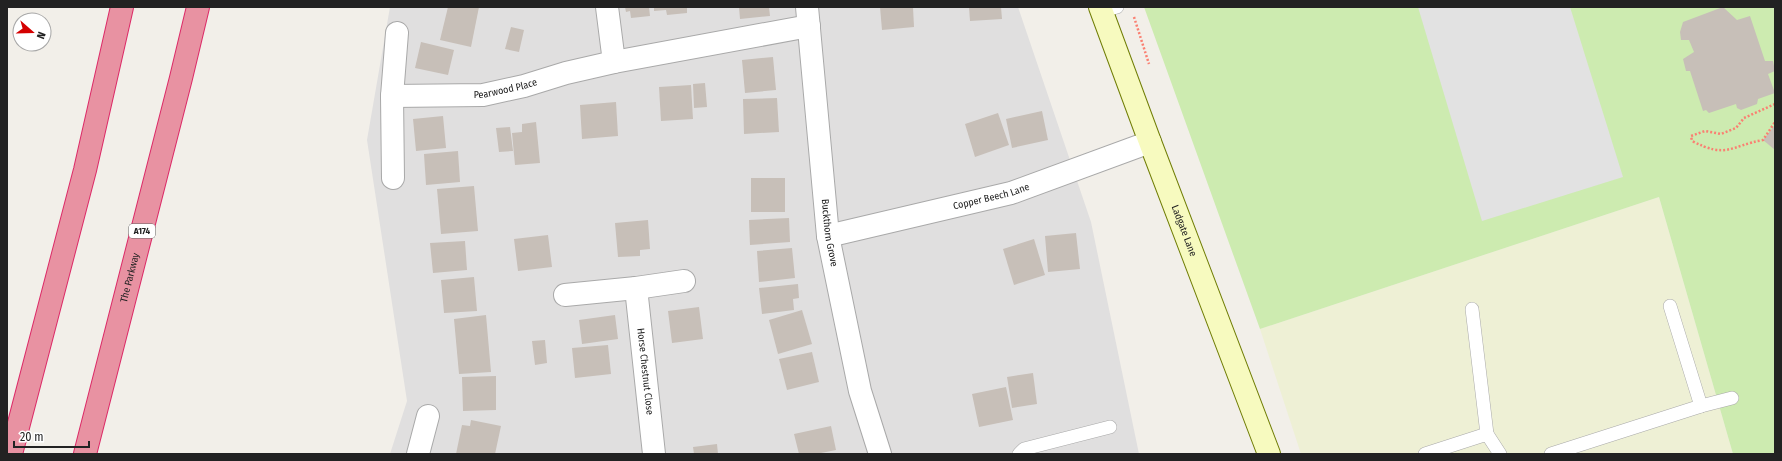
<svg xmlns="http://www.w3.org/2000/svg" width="1782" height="461" viewBox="0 0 1782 461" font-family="'Fira Sans Condensed',sans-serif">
<rect width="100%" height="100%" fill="#f2efe9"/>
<polygon fill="#e0dfdf" points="390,7 1018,7 1091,222 1139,454 390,454 407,401 367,140"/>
<polygon fill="#eef0d5" points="1659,197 1733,454 1301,454 1260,329"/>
<polygon fill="#cdebb0" points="1144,7 1775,7 1775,454 1733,454 1659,197 1260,329"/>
<polygon fill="#e2e2e2" points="1418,7 1570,7 1623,177 1482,221"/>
<g fill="#c7bfb8">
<polygon points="448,7 479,7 471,47 440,40"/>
<polygon points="625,7 649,7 650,16 631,18 630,11 626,12"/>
<polygon points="654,7 687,7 687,13 667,15 666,10 654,11"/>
<polygon points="739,7 769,7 770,16 740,19"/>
<polygon points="880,7 913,7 914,27 882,30"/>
<polygon points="969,7 1001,7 1002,19 970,21"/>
<polygon points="1723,7 1737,20 1750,16 1765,61 1773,61 1775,71 1768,74 1775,93 1758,99 1757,104 1741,110 1737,108 1736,104 1709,113 1706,110 1703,111 1690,71 1686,71 1683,59 1694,52 1689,40 1681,40 1680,32 1683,22"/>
<polygon points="511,27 524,30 519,52 505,49"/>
<polygon points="421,42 454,50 448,75 415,68"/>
<polygon points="773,57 776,90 745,93 742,60"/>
<polygon points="705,83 707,107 694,108 693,84"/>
<polygon points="691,85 693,119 661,121 659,87"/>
<polygon points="777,98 779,132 744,134 743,99"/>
<polygon points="616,102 618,136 582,139 580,105"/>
<polygon points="1042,111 1048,140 1012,148 1006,119"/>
<polygon points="998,113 1009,145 975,157 965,124"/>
<polygon points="443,116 446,148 416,151 413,119"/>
<polygon points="536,122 540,163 515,165 512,133 522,132 522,124"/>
<polygon points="1775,125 1775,150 1763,140"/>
<polygon points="510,127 513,151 499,152 496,128"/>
<polygon points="458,151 460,182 426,185 424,154"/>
<rect x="751" y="178" width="34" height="34"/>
<polygon points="474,186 478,231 441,234 437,189"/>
<polygon points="789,218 790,242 750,245 749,220"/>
<polygon points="648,220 650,249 640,250 640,256 618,257 615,223"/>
<polygon points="1076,233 1080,269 1048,272 1045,236"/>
<polygon points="548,235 552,267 518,271 514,239"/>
<polygon points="1034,239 1045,275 1014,285 1003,249"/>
<polygon points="465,241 467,270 433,273 430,243"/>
<polygon points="792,248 795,278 759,282 757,251"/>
<polygon points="474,277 477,311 444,313 441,280"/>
<polygon points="798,284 799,298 793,299 794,310 762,314 759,288"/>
<polygon points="699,307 703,339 672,343 668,311"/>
<polygon points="802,310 812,344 778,354 769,320"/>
<polygon points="486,315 491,372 459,374 454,319"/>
<polygon points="615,315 618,339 582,344 579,320"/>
<polygon points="545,340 547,363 535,365 532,341"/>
<polygon points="608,345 611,374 575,378 572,348"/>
<polygon points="812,352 819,382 787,390 779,359"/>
<polygon points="1033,373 1037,404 1012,408 1007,377"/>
<polygon points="496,376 496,410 463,411 462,377"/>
<polygon points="1006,387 1013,420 979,427 972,394"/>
<polygon points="471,420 501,426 495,454 456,454 462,425 470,426"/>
<polygon points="831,426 836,450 816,454 799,454 794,434"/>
<polygon points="717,444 718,454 694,454 693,447"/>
</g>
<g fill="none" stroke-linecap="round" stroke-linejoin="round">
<defs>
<g id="lane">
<polyline points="1102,11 1117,7"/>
<polyline points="1670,306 1701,406"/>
<polyline points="1472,309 1487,434"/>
<polyline points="1019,454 1024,449 1110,427"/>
<polyline points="1425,454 1487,434 1500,454"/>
<polyline points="1551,454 1701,406 1732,398"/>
</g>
<g id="street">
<polyline points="607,7 614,62"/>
<path id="s1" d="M807,7L828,236L860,391L880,454"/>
<path id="s2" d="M392,96L483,95L524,86L566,73L614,62L809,26"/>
<polyline points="393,178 392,96 397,33"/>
<path id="s3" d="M828,236L1011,193L1150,142"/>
<path id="s4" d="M636,288L654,454"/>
<polyline points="565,295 636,288 684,281"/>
<polyline points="418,454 428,416"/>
</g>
<g id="secondary">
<path id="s5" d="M1100,7L1150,142L1269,454"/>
</g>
<g id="highway">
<polyline points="11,454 85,170 122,7"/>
<path id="s6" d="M85,454L181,78L198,7"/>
</g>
</defs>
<use href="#lane" stroke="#a9a9a9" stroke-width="14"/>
<use href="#street" stroke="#a9a9a9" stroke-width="24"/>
<use href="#secondary" stroke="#707d05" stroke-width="24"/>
<use href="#highway" stroke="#dc2a67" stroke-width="24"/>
<g stroke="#fa8072" stroke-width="2.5" stroke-dasharray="2 2" stroke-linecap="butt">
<polyline points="1134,17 1149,64"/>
<path d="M1775,104L1744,118L1736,128L1721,134L1705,131L1691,136L1692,141C1727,159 1730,146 1763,140L1775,122"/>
</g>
<use href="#lane" stroke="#fff" stroke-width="13"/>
<use href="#street" stroke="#fff" stroke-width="22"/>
<use href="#secondary" stroke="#f7fabf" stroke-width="22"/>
<use href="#highway" stroke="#e892a2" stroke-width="22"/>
</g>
<g text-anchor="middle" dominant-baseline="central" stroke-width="3" stroke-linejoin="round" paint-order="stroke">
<rect fill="#fff" stroke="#646464" stroke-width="1" x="129" y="224" width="26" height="14" rx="3"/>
<g font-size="9" font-weight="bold" fill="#222">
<text x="142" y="231">A174</text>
</g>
<g font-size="10" fill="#222" stroke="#fff">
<text stroke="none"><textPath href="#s2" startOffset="114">Pearwood Place</textPath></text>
<text stroke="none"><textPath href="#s3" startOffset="168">Copper Beech Lane</textPath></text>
<text stroke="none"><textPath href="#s5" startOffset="239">Ladgate Lane</textPath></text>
<text stroke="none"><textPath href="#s1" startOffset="227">Buckthorn Grove</textPath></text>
<text stroke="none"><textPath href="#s6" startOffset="182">The Parkway</textPath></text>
<text stroke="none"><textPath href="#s4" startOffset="84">Horse Chestnut Close</textPath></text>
</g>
</g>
<rect width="1782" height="461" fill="none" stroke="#222222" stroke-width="16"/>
<g transform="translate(32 32) rotate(110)"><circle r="19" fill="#ffffff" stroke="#a7a7a7"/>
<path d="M0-3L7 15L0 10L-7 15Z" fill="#d40000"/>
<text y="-6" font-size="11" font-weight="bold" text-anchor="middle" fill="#222222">N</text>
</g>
<path d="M14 441v6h75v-6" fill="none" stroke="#222222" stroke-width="2"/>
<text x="20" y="441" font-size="12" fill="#222222" stroke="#ffffff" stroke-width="3" paint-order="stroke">20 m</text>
</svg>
